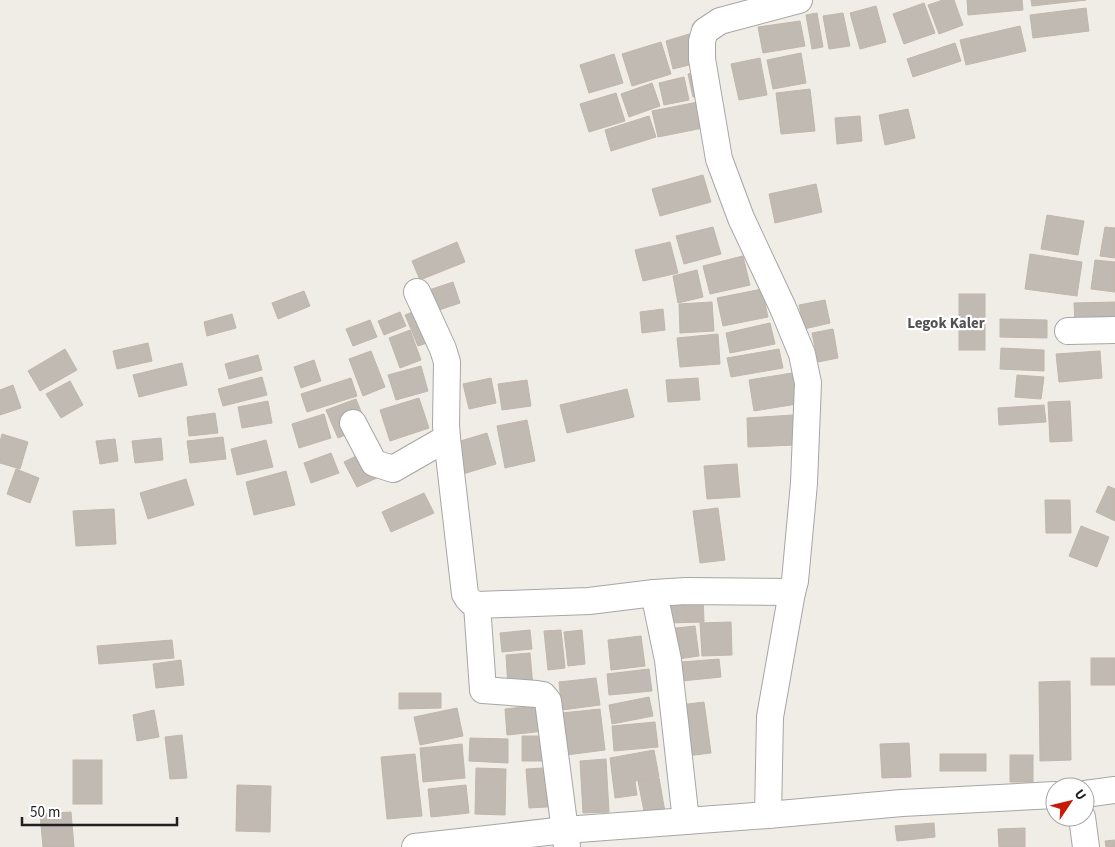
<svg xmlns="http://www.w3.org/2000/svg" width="1115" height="847" viewBox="0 0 1115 847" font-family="'Source Sans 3',sans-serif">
<rect width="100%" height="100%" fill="#f0ede6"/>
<g fill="#c0bab3" stroke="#c1b6a9">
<polygon points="943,0 954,0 963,25 939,34 928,5"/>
<polygon points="967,0 1022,0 1023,10 968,15"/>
<polygon points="1031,0 1086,0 1032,6"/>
<polygon points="924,3 935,33 904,44 893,14"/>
<polygon points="876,6 886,42 860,49 850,13"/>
<polygon points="1086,8 1089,31 1033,38 1030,15"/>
<polygon points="817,13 823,47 812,49 806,15"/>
<polygon points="843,13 850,46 829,49 823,16"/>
<polygon points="800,21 805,46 763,53 758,27"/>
<polygon points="1020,26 1026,51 966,65 960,40"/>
<polygon points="689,34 697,63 673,69 666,41"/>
<polygon points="661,42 671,74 632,86 622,54"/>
<polygon points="955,43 961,61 913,77 907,59"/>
<polygon points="801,53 806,83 773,89 767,60"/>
<polygon points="614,54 623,83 589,93 580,65"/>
<polygon points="760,58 767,95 739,100 731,64"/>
<polygon points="701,71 706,94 693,97 688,74"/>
<polygon points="684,77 689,100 664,105 659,83"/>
<polygon points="652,83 660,106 629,117 621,94"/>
<polygon points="810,89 815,131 781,134 776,93"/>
<polygon points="616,93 625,121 589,132 580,104"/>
<polygon points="703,101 708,127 658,137 652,111"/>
<polygon points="908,109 915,138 885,145 879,115"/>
<polygon points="649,116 656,137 611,151 605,130"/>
<polygon points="860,116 862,141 837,144 835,118"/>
<polygon points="703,175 711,202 660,216 652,189"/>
<polygon points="816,184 822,212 775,223 769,194"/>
<polygon points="1047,215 1084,221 1078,255 1041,249"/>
<polygon points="713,227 721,254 684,264 676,236"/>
<polygon points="1105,227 1115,228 1115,258 1100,256"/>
<polygon points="457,242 465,262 420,280 412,261"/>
<polygon points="670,242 678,273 643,281 635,250"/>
<polygon points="1030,254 1082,262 1077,296 1025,289"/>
<polygon points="743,256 750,285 710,294 703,266"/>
<polygon points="1095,260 1115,262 1115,292 1091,289"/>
<polygon points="697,270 703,297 678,303 673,276"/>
<polygon points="453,282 460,303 436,311 429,290"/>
<polygon points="762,289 768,317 723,326 717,298"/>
<polygon points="304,291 310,306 278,319 272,303"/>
<rect x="959" y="294" width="26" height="56"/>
<polygon points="825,300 830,323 804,329 799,305"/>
<polygon points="712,302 714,331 680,333 679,304"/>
<polygon points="1115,302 1115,321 1075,323 1074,303"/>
<polygon points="420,309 433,341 418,346 405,315"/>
<polygon points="663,309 665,330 642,333 640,312"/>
<polygon points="400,312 406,326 384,335 378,321"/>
<polygon points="232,314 236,328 207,336 204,322"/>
<polygon points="1000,319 1047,320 1047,338 1000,337"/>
<polygon points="370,320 377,337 353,346 346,329"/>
<polygon points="770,323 775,344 730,353 726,333"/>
<polygon points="833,329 838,358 818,362 812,333"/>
<polygon points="410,330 421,360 400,368 389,338"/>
<polygon points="718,334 720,364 680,367 677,338"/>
<polygon points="148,343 152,361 117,369 113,351"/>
<polygon points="1001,348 1044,350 1044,371 1000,369"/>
<polygon points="65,349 77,370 40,391 28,371"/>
<polygon points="779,349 783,368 731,377 727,358"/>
<polygon points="371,351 385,387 363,396 349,359"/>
<polygon points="1100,351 1102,378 1059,382 1056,354"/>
<polygon points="258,355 262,370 229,379 225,364"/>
<polygon points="314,360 321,381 301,388 294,367"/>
<polygon points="182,363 187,385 139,397 133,375"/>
<polygon points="421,366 428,391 396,400 388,375"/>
<polygon points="798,372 803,403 754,411 749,380"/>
<polygon points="1017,375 1044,377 1041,399 1015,397"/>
<polygon points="262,377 267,395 223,406 218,389"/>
<polygon points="351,378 357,396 307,412 301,394"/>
<polygon points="491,378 496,403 469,409 463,384"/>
<polygon points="698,378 700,400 668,402 666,380"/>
<polygon points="527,380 531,406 502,410 498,384"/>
<polygon points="70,381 83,405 61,418 46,394"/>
<polygon points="13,385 21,408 0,415 0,390"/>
<polygon points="627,389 634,417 567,433 560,405"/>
<polygon points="419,398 429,428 390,441 380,410"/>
<polygon points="356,399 367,426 338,438 326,410"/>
<polygon points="268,401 272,423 242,428 238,407"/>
<polygon points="1070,401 1072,441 1050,442 1048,402"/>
<polygon points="1044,405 1046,422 999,425 998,408"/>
<polygon points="215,413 218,433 189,436 187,417"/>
<polygon points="324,414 331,438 299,448 292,424"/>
<polygon points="793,415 795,445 748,447 747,418"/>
<polygon points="527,420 535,461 505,468 497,426"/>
<polygon points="487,433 496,464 463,474 454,443"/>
<polygon points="2,434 28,442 20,469 0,463 0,442"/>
<polygon points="223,437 226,459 190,463 187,441"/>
<polygon points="161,438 163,460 135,463 132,441"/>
<polygon points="115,439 118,461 100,464 96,441"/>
<polygon points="266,440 273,467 237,475 231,449"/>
<polygon points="366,451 379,477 357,487 344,462"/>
<polygon points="331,453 339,473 311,483 304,463"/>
<polygon points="737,464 740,497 707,499 704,466"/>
<polygon points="16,469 39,478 30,503 7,494"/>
<polygon points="286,471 295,505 254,515 246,482"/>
<polygon points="186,479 194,505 148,519 140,493"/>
<polygon points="1108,486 1115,489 1115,521 1096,512"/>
<polygon points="424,493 434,513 391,532 382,512"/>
<polygon points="1045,500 1070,500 1071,533 1046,533"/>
<polygon points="718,508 725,560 700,563 693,511"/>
<polygon points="114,509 116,544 76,546 73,511"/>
<polygon points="1081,526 1109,537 1097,567 1069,556"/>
<polygon points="703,593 704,622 666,623 665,595"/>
<polygon points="731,622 732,655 702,656 700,623"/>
<polygon points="695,626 699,656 671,660 667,629"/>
<polygon points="530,630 532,649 502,652 500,633"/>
<polygon points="561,630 565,668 548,670 544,631"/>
<polygon points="582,630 585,664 568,666 564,632"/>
<polygon points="641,636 645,666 611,670 608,640"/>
<polygon points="172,640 174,658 99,664 97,646"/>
<polygon points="530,653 533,687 508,688 506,655"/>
<rect x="1091" y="658" width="24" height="27"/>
<polygon points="719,659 721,677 672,682 670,663"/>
<polygon points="181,660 184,685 156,688 153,664"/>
<polygon points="649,669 652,691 609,695 607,674"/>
<polygon points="596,678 600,705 562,710 559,682"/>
<polygon points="1070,681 1071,760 1040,761 1039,682"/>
<polygon points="399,693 441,693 441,708 399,709"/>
<polygon points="649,697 653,716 612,724 609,705"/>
<polygon points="704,702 711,753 686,756 680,705"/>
<polygon points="542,705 545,731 507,735 505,709"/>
<polygon points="457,708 463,736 420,745 414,717"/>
<polygon points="600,709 605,750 566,755 562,713"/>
<polygon points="154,710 159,737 137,741 133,715"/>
<polygon points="655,722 658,747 614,751 612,726"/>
<polygon points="182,735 187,778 170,779 165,737"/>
<polygon points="522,736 557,736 558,761 522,761"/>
<polygon points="470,738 508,739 508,763 469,761"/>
<polygon points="909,743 911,777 882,778 880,744"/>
<polygon points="462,744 465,778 423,782 420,748"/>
<polygon points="654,750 659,777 635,781 637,795 615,798 610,758"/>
<polygon points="415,754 422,816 387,819 381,757"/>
<rect x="940" y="754" width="46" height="17"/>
<rect x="1010" y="755" width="23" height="27"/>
<polygon points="606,759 609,812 583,813 580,761"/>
<rect x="73" y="760" width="29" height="44"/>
<polygon points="561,767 564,806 529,808 526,769"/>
<polygon points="476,768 506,769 505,815 475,814"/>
<polygon points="659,778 665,812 645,816 638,781"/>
<polygon points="237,785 271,786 270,832 236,831"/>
<polygon points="466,785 469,813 431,817 428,789"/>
<polygon points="71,812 74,847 43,847 40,814"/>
<polygon points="934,823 935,837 897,841 895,826"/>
<polygon points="1025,828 1025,847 999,847 998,829"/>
<polygon points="1115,840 1115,847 1106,847 1105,841"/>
</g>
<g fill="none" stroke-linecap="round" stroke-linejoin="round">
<defs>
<g id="minor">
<path d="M417,292L443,349L447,362L446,425L447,438L465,594C468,600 471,603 477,605L589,601L654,593L686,591L792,592"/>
<polyline points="1068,331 1115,330"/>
<polyline points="353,423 374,463 393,469 447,438"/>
<polyline points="654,593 668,660 675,722 686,821"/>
<polyline points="477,605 483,690 537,694 543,695 548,701 567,846"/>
<polyline points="1085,794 1115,790"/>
<polyline points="768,815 770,717 792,592 795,581 804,483 808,383 802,354 783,308 741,218 719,159 702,59 702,41 705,31 720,21 799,0"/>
<polyline points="1082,817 1086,847"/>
<polyline points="415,847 565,830 768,815 902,803 1055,795"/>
</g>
</defs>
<use href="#minor" stroke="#a6a6a6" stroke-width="28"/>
<use href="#minor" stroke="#fff" stroke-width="26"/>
</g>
<g text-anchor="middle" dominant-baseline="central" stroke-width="4.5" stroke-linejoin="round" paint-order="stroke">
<g font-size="15" font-weight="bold" fill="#525252" stroke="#fff">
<text x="946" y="323">Legok Kaler</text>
</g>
</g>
<g transform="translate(1070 802) rotate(55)"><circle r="24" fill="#ffffff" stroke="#a5a5a5"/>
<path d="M0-4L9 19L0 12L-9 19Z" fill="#c61b09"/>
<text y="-8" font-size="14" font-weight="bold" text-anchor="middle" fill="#1f1f1f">U</text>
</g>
<path d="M22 817v8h155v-8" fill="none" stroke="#1f1f1f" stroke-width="2.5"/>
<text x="30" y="817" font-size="15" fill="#1f1f1f" stroke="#ffffff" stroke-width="4" paint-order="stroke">50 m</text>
</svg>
